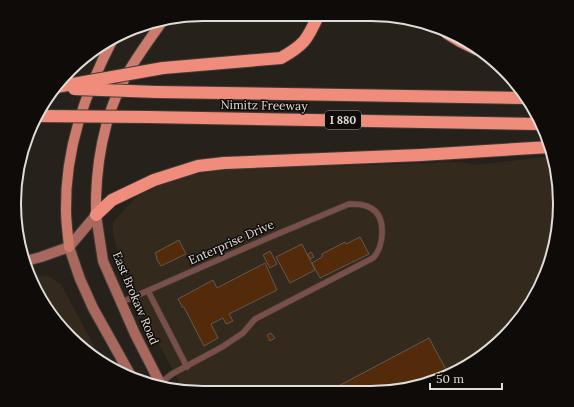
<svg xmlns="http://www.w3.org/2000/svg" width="574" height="407" viewBox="0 0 574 407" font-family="Lora,serif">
<rect width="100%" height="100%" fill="#27211b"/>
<g fill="#33291d">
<polygon points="552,156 560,216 541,287 496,346 454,374 395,391 191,393 183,390 129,287 119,259 113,233 113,222 136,197 156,187 192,175 229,169 461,162 477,165"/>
<polygon points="29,274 48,276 61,284 101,359 61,329 33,287"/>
</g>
<g fill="#542b0a" stroke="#625953">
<polygon points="360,237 369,254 320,278 312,263 322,257 322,254 345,242 346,244"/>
<polygon points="179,240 186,254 161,266 156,258 157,257 155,253"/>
<polygon points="302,244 315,270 290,283 276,257"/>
<polygon points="270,251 277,264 270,268 263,255"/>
<polygon points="311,252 314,257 310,259 308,254"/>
<polygon points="265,263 277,290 229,314 233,321 226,324 223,318 211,324 218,338 204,346 184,307 183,308 178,299 213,280 217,288"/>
<polygon points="271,333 275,338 270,341 267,335"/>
<polygon points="429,338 449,375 395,391 329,391"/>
</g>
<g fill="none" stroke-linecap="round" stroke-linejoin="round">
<defs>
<g id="lane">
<polyline points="148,291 187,367"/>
<path d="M122,302L268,238L349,204C357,204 364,204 371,208C387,217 384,247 373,258L255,319L243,333L222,347L172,374L159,384"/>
</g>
<g id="secondary">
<polyline points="96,215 103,261 135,334 161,385"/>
<polyline points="69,247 80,279 93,308 131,376"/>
<polyline points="26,261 41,257 69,247 96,215"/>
</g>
<g id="primary">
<path d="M96,215C95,168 103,117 126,76C137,56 151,38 164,19"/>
<path d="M69,247C68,235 66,223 66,210C65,149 85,93 113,39"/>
</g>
<g id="highway">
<polyline points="447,33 462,42 476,49"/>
<path d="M163,68L281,58C304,45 307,40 318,16"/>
<polyline points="157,92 524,98"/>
<polyline points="148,117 539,124"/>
<polyline points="96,215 112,200 154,180 198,166 224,163 421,155 550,147"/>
</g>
</defs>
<use href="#lane" stroke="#413b35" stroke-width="7"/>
<use href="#secondary" stroke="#413b35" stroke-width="12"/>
<use href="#primary" stroke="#413b35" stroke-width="12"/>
<use href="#highway" stroke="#413b35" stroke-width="14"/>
<use href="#lane" stroke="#785049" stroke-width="5.5"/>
<use href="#secondary" stroke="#a8685e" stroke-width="10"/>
<use href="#primary" stroke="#cd7b6d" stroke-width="10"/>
<use href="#highway" stroke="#ef8c7b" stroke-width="12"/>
<defs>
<g id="highway-bridge">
<polyline points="56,87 163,68"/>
<polyline points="74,89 157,92"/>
<polyline points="38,116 148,117"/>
</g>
</defs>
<use href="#highway-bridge" stroke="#413b35" stroke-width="14" stroke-linecap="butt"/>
<use href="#highway-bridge" stroke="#ef8c7b" stroke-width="12"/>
</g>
<g text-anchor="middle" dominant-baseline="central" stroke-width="3" stroke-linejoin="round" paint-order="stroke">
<rect fill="#0e0b09" stroke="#a19d99" stroke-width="1" x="325" y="111" width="36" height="18" rx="3"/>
<g font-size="11" font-weight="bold" fill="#e0dcd7">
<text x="343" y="120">I 880</text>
</g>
<g font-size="12" fill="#e0dcd7" stroke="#0e0b09">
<text transform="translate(264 105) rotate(1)">Nimitz Freeway</text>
<text transform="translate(231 242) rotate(-24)">Enterprise Drive</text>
<text transform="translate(136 298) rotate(67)">East Brokaw Road</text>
</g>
</g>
<path d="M0 0H574V407H0ZM203 21H371A182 182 0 0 1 553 203V204A182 182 0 0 1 371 386H203A182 182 0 0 1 21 204V203A182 182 0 0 1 203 21Z" fill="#0e0b09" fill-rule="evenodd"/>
<path fill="none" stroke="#e0dcd7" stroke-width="2" d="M203 21H371A182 182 0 0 1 553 203V204A182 182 0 0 1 371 386H203A182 182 0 0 1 21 204V203A182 182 0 0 1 203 21Z"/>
<path d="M430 383v6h72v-6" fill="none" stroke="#e0dcd7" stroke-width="2"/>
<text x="436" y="383" font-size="12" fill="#e0dcd7" stroke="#0e0b09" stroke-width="3" paint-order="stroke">50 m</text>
</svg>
